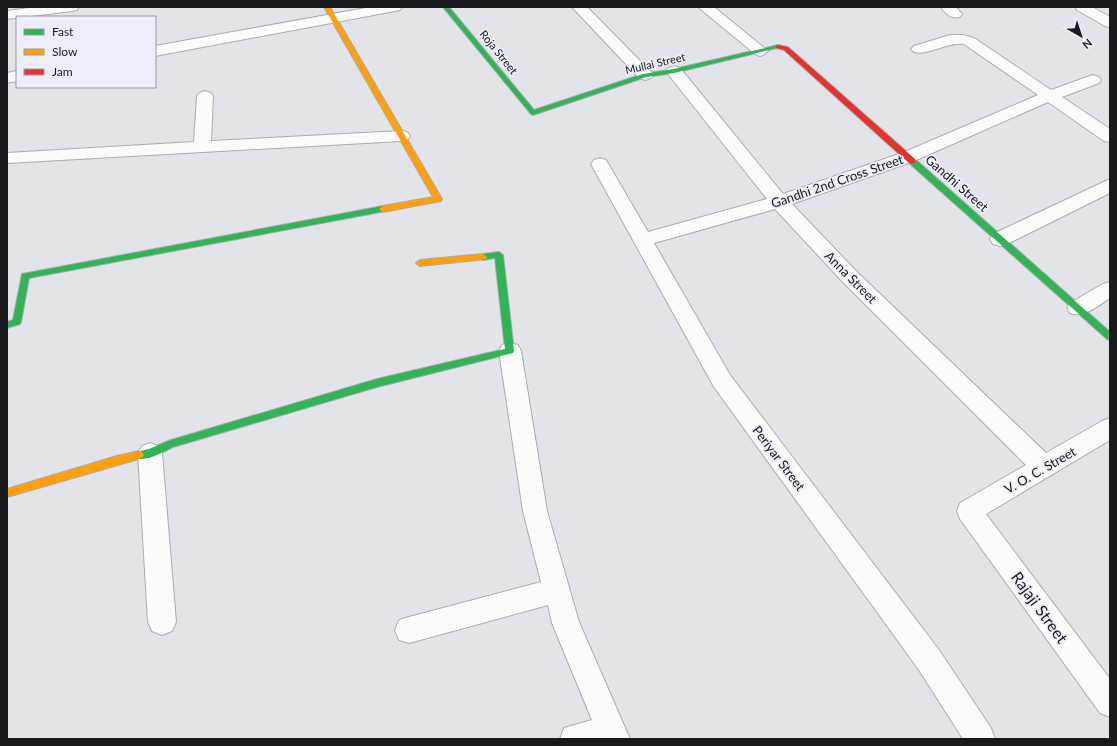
<svg xmlns="http://www.w3.org/2000/svg" width="1117" height="746" viewBox="0 0 1117 746" font-family="Lato,sans-serif">
<rect width="100%" height="100%" fill="#e2e4ea"/>
<g fill="none" stroke-linecap="round" stroke-linejoin="round">
<defs>
<g id="street">
<polygon points="37,7 79,7 77,10 72,11 7,19 7,11"/>
<polygon points="371,7 402,7 400,10 395,11 155,56 155,46"/>
<polygon points="572,7 587,7 651,72 653,75 651,78 645,80 639,78"/>
<polygon points="698,7 714,7 768,51 765,54 760,56 755,54"/>
<path d="M941,7H956L962,14L960,17C951,19 946,14 941,7Z"/>
<polygon points="1075,7 1092,7 1110,17 1110,27 1105,26 1077,10"/>
<path d="M950,35H963L974,38L1051,90L1087,77L1093,75L1099,77L1101,80L1099,83L1062,97L1110,129V142L1104,141L1048,102L914,161L792,204L855,270L1046,453L1102,421L1110,418V440L986,514L1110,679V717L1100,713L960,519L957,511L960,503L1026,465L841,280L775,209L654,243L730,375L939,650L991,728L995,739H963L919,670L714,387L591,164L594,160L600,158L606,160L648,232L767,199L668,74L666,71L668,68L674,66L680,68L783,194L902,153L1038,95L964,44C946,42 929,56 914,52L911,49L914,46Z"/>
<polygon points="17,71 17,81 7,83 7,73"/>
<polygon points="205,91 211,93 213,96 211,141 401,131 407,132 410,136 407,140 401,141 7,163 7,153 194,142 197,96 199,93"/>
<polygon points="1110,179 1110,193 1007,244 1000,246 993,244 990,239 993,234"/>
<path d="M1110,282V298C1098,306 1084,318 1070,313L1067,308L1070,303L1103,284Z"/>
<polygon points="510,343 518,345 521,351 547,511 579,622 630,739 560,739 564,728 592,720 552,623 548,605 409,643 399,640 395,630 399,620 409,617 541,582 523,511 499,351 502,345"/>
<polygon points="150,443 158,446 162,453 176,622 172,631 162,635 152,631 148,622 138,453 142,446"/>
</g>
<g id="fast">
<polygon points="443,7 449,7 534,110 643,74 674,69 778,45 781,47 674,73 646,77 533,115 531,114"/>
<polygon points="909,159 915,159 1110,332 1110,340 1107,339 909,163"/>
<polygon points="383,206 387,209 386,211 29,278 21,322 20,324 7,328 7,322 13,320 22,274"/>
<path d="M499,252L503,255L514,351L513,353L377,387L173,447C163,452 147,462 136,458L134,455L136,452L149,449L171,440L377,379L505,349L495,258L483,260L479,257L483,254Z"/>
</g>
<g id="slow">
<polygon points="324,7 330,7 442,199 441,201 383,212 379,209 383,206 433,197"/>
<polygon points="483,254 487,257 486,259 420,266 416,263 420,260"/>
<polygon points="139,451 142,452 144,455 142,458 7,497 7,489 117,456"/>
</g>
<polygon id="jam" points="778,45 788,47 915,159 915,163 909,163 784,50 776,48 776,46"/>
</defs>
<use href="#street" stroke="#abacb1" stroke-width="2"/>
<use href="#fast" stroke="#abacb1" stroke-width="2"/>
<use href="#slow" stroke="#abacb1" stroke-width="2"/>
<use href="#jam" stroke="#abacb1" stroke-width="2"/>
<use href="#street" fill="#fbfbfc" fill-rule="evenodd"/>
<use href="#fast" fill="#30b455" fill-rule="evenodd"/>
<use href="#slow" fill="#ff9f0a" fill-rule="evenodd"/>
<use href="#jam" fill="#e5322d" fill-rule="evenodd"/>
</g>
<g text-anchor="middle" dominant-baseline="central" stroke-width="3.5" stroke-linejoin="round" paint-order="stroke">
<g font-size="11" fill="#191a1e" stroke="#eceffb">
<text transform="translate(499 52) rotate(51)">Roja Street</text>
<text transform="translate(655 63) rotate(-13)">Mullai Street</text>
</g>
<g font-size="13" fill="#191a1e" stroke="#eceffb">
<text transform="translate(837 181) rotate(-19)">Gandhi 2nd Cross Street</text>
<text transform="translate(957 183) rotate(41)">Gandhi Street</text>
<text transform="translate(851 277) rotate(45)">Anna Street</text>
<text transform="translate(779 458) rotate(53)">Periyar Street</text>
<text transform="translate(1040 470) rotate(-30)">V. O. C. Street</text>
</g>
<g font-size="16" fill="#191a1e" stroke="#eceffb">
<text transform="translate(1040 607) rotate(54)">Rajaji Street</text>
</g>
</g>
<rect width="1117" height="746" fill="none" stroke="#191a1e" stroke-width="16"/>
<rect x="16" y="16" width="140" height="72" fill="#eceffb" stroke="#989aa3"/>
<rect x="24" y="29" width="20" height="6" fill="#30b455" stroke="#989aa3"/>
<text x="52" y="36" font-size="12" fill="#191a1e">Fast</text>
<rect x="24" y="49" width="20" height="6" fill="#ff9f0a" stroke="#989aa3"/>
<text x="52" y="56" font-size="12" fill="#191a1e">Slow</text>
<rect x="24" y="69" width="20" height="6" fill="#e5322d" stroke="#989aa3"/>
<text x="52" y="76" font-size="12" fill="#191a1e">Jam</text>
<g transform="translate(1081 36) rotate(141)" stroke="#eceffb" stroke-width="3" paint-order="stroke">
<path d="M0-3L7 15L0 10L-7 15Z" fill="#191a1e"/>
<text y="-6" font-size="11" font-weight="bold" text-anchor="middle" fill="#191a1e">N</text>
</g>
</svg>
